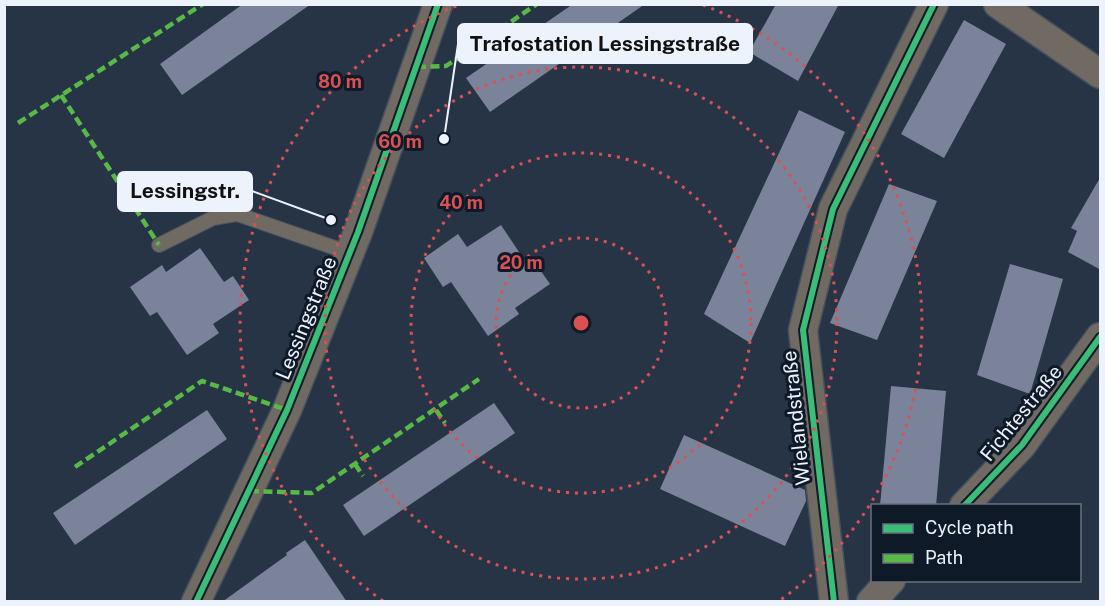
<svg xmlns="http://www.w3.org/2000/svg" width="1105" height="606" viewBox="0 0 1105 606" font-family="'Public Sans',sans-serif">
<rect width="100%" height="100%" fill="#263446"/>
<g fill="#7a839a">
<polygon points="243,4 311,4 182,95 160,64"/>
<polygon points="573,4 645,4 490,112 466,78"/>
<polygon points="776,4 839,4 798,81 749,52"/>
<polygon points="964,20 1006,44 944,158 901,134"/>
<polygon points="799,110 845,132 750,343 704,314"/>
<polygon points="1101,176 1101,270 1068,252 1077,231 1071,228"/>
<polygon points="889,184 937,201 877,340 830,323"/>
<polygon points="501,225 525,261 531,257 550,284 515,308 519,314 488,336 451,282 443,287 424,258 458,234 467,247"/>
<polygon points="200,248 224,282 233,276 249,300 213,324 219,333 187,355 157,312 150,316 130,287 162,265 166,272"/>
<polygon points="1010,264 1063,279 1030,394 977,375"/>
<polygon points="891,386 946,391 936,506 880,506"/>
<polygon points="494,403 515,433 364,536 343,505"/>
<polygon points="207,410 227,439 75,545 53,513"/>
<polygon points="684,435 805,490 806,501 785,546 660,489"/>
<polygon points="305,540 347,602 222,602 287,555 286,553"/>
</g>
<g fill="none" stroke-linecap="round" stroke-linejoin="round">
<defs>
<polyline id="lane" points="159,245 213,218 237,214 350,253"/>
<g id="street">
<polyline points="998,4 1100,74"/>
<polyline points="964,506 1022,445 1100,337"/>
<polyline points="196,602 287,410 358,232 438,4"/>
<polyline points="834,602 803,330 833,209 934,4"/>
<polyline points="871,602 891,580"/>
</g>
</defs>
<use href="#lane" stroke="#44505d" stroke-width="16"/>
<use href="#street" stroke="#44505d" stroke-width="31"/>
<use href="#lane" stroke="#706a62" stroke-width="14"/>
<use href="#street" stroke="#706a62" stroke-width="28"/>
<g stroke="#58b947" stroke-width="4.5" stroke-dasharray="9 4.5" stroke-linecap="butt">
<polyline points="417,67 446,66 537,4"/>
<polyline points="61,95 159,245"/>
<polyline points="18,123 203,4"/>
<polyline points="436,410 445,423"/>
<polyline points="355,464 363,476"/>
<polyline points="75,467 202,381 287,410"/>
<polyline points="250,491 312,493 479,379"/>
</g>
<defs>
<g id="cycleway">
<polyline points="964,506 1022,445 1100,337"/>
<polyline points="196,602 287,410 358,232 438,4"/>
<polyline points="834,602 803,330 833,209 934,4"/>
</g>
</defs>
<use href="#cycleway" stroke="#0f1a29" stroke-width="10"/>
<use href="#cycleway" stroke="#3abd76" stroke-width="6"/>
</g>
<g fill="none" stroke="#db5152" stroke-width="3" stroke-dasharray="3 6">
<circle cx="581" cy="323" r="85"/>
<circle cx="581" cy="323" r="170"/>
<circle cx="581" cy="323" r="256"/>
<path d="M383 601A341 341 0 0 1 459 5M703 5A341 341 0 0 1 779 601"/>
</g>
<g text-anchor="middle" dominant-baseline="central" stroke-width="6" stroke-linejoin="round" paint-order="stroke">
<g font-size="20" fill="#edf3fc" stroke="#0f1a29">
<text transform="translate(306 318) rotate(-68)">Lessingstraße</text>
<text transform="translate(1021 413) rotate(-51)">Fichtestraße</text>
<text transform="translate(796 418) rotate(-96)">Wielandstraße</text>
</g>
</g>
<circle cx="581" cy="323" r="9" fill="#db5152" stroke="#0f1a29" stroke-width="3"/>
<g font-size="18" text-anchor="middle" font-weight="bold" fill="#db5152" stroke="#0f1a29" stroke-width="6" stroke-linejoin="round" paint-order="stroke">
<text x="340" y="88">80 m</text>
<text x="400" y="148">60 m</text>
<text x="461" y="209">40 m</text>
<text x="521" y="269">20 m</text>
</g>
<path fill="none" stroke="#edf3fc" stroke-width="2" d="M444 139L458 44M331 220L252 191"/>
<g fill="#edf3fc" stroke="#0f1a29" stroke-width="2">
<circle cx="444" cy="139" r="6"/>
<circle cx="331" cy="220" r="6"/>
</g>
<g fill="#edf3fc" stroke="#edf3fc" stroke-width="2">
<rect x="458" y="24" width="294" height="39" rx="6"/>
<rect x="118" y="172" width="134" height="39" rx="6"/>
</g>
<g font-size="21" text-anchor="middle" font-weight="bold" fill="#111">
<text x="605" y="51">Trafostation Lessingstraße</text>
<text x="185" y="198">Lessingstr.</text>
</g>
<rect width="1105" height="606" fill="none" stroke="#edf3fc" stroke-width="12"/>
<rect x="871" y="504" width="210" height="78" fill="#0f1a29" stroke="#68717d" stroke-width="1.5"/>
<rect x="883" y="524" width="30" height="9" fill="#3abd76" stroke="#68717d" stroke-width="1.5"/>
<text x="925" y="534" font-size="18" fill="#edf3fc">Cycle path</text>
<rect x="883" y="554" width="30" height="9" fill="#58b947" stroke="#68717d" stroke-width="1.5"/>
<text x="925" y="564" font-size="18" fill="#edf3fc">Path</text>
</svg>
